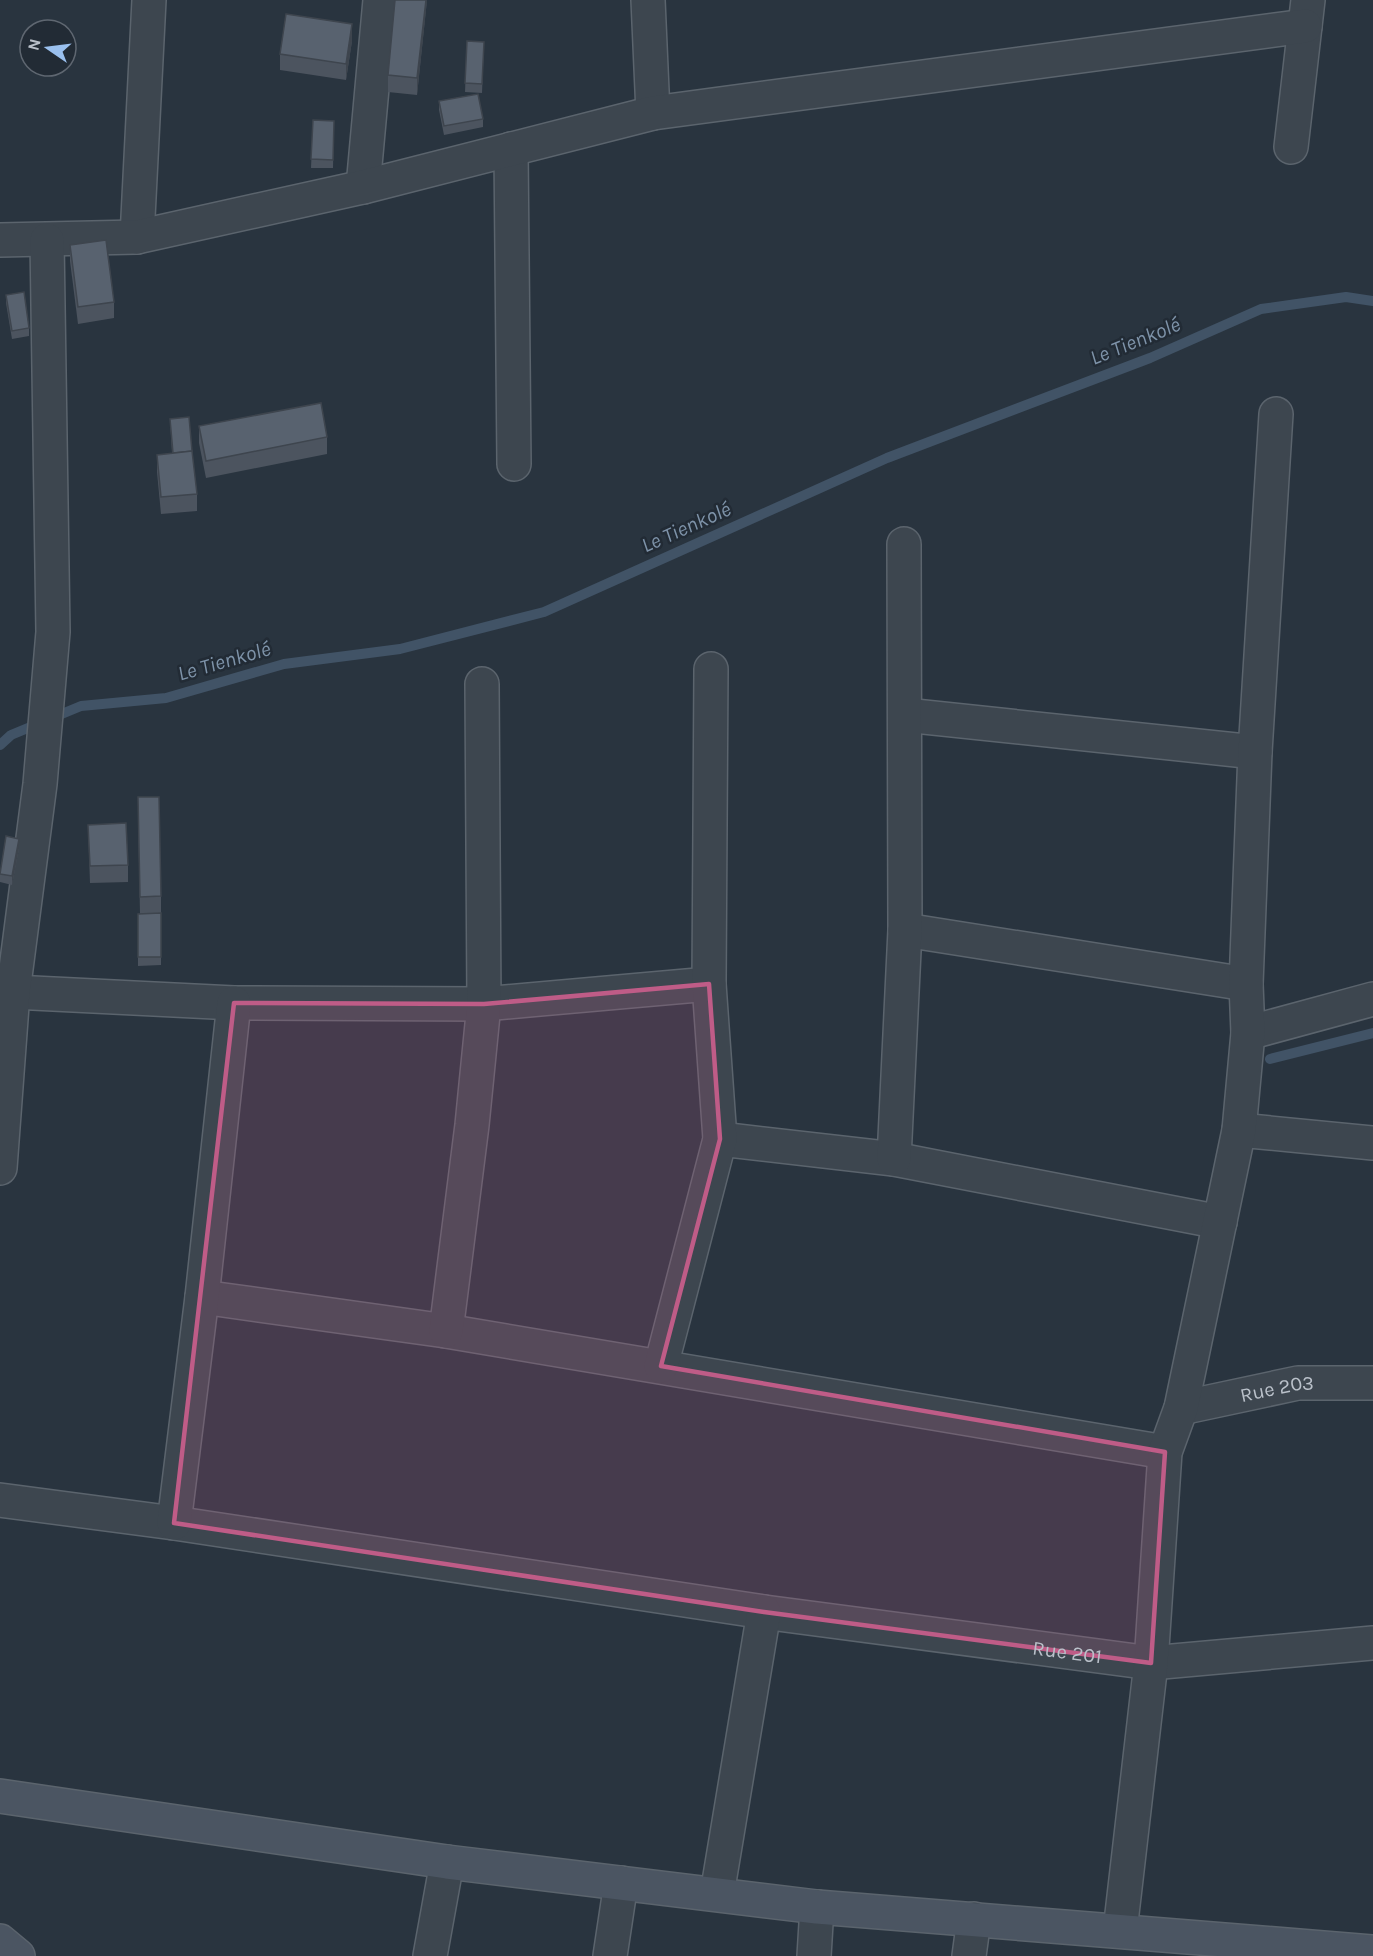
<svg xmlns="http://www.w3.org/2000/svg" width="1373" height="1956" viewBox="0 0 1373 1956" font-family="Karla,sans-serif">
<rect width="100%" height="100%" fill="#29343f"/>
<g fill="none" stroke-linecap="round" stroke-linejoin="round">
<g stroke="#415366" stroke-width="10">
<polyline points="0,745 11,735 81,706 166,698 284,664 400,649 544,612 887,458 1150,358 1261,309 1346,297 1373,301"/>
<polyline points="1270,1059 1373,1033"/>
</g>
<defs>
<g id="street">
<polyline points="648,0 653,113"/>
<polyline points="1291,147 1308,0"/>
<polyline points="511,149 514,464"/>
<polyline points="363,187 380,0"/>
<polyline points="137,237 149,0"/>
<polyline points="0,240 137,237 363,187 653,113 1305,26"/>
<polyline points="905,715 1255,752"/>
<polyline points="905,930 1246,984"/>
<polyline points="13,992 234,1003 484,1004 709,984"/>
<polyline points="1248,1033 1373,999"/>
<polyline points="1239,1130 1373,1143"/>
<polyline points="720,1139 894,1159 1220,1222"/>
<polyline points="894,1159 905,930 904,544"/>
<polyline points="0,1168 13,992 40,784 53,632 47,240"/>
<polyline points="202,1297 446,1331 1165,1452"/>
<polyline points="446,1331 472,1125 484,1004 482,684"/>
<polyline points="661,1366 720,1139 709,984 711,669"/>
<path id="s1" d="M1181,1408L1298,1383H1373"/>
<path id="s2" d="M0,1500L174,1523L764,1612L1151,1663L1373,1643"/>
<polyline points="174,1523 202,1297 234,1003"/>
<polyline points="717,1894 764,1612"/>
<polyline points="1120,1931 1151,1663 1165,1452 1181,1408 1239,1130 1248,1033 1246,984 1255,752 1276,414"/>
<polyline points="430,1956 447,1862"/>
<polyline points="610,1956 621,1883"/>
<polyline points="814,1956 817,1907"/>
<polyline points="969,1956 974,1919"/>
</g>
<g id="secondary">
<polyline points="0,1796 447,1862 817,1907 1373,1952"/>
<polyline points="0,1941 18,1956"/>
</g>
</defs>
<use href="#street" stroke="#5b646d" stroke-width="36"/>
<use href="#secondary" stroke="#5b646d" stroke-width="36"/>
<use href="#street" stroke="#3d464f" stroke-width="33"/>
<use href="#secondary" stroke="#4b5562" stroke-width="33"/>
</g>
<g fill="#4c545f">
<polygon points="427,0 417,95 388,92 388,75"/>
<polygon points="352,41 346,80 280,70 280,54"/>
<polygon points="467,41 484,42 482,93 465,92"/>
<polygon points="439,101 483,119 483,127 444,135 439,110"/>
<polygon points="313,120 334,121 333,168 311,168"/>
<polygon points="70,245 114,302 114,318 78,324 70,261"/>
<polygon points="6,295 29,328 29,336 12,339 6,303"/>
<polygon points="170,419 197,494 197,511 161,514 157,472 157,455 172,453"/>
<polygon points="199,426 327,437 327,454 206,478 199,443"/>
<polygon points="138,814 161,896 161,965 138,966 138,914 140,914"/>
<polygon points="88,825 128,865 128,882 90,883"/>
<polygon points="19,848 12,885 0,882 0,870"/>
</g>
<g fill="#3e454e">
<polygon points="426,0 427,0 417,95 417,78"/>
<polygon points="352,24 352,41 346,80 346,64"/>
<polygon points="19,839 19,848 12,885 12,876"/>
</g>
<g fill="#58626f" stroke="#3e454e" stroke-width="1.5">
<polygon points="395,0 426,0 417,78 388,75"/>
<polygon points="286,14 352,24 346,64 280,54"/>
<polygon points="467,41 484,42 482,84 465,83"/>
<polygon points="478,94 483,119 444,126 439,101"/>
<polygon points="313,120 334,121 333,160 311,159"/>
<polygon points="106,240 114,302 78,307 70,245"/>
<polygon points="24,292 29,328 12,331 6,295"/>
<polygon points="321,403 327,437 206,461 199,426"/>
<polygon points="189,417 192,451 173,453 170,419"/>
<polygon points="192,451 197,494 161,497 157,455"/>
<polygon points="138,797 159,797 161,896 140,897"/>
<polygon points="126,823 128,865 90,866 88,825"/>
<polygon points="6,836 19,839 12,876 0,874"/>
<polygon points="161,913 161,957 138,957 138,914"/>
</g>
<path fill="#bf5c87" fill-opacity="0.2" stroke="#bf5c87" stroke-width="4.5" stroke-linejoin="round" d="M709,984L720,1139L661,1366L1165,1452L1151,1663L764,1612L174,1523L234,1003L484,1004Z"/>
<g text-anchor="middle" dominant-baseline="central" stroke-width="5" stroke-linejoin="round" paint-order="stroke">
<g font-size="20" fill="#bac1ca" stroke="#222b35">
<text stroke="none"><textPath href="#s1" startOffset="98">Rue 203</textPath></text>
<text stroke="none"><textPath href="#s2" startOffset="1078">Rue 201</textPath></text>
</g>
<g font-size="21" font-style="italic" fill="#7e93a9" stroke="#222b35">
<text transform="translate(1135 341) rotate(-22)">Le Tienkolé</text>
<text transform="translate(686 527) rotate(-24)">Le Tienkolé</text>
<text transform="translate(224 661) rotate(-16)">Le Tienkolé</text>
</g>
</g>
<g transform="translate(48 48) rotate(284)"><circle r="28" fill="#222b35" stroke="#5f6771" stroke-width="1.5"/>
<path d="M0-4.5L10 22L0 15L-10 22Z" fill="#9ac0ee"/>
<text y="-9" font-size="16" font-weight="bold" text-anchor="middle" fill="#bac1ca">N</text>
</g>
</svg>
